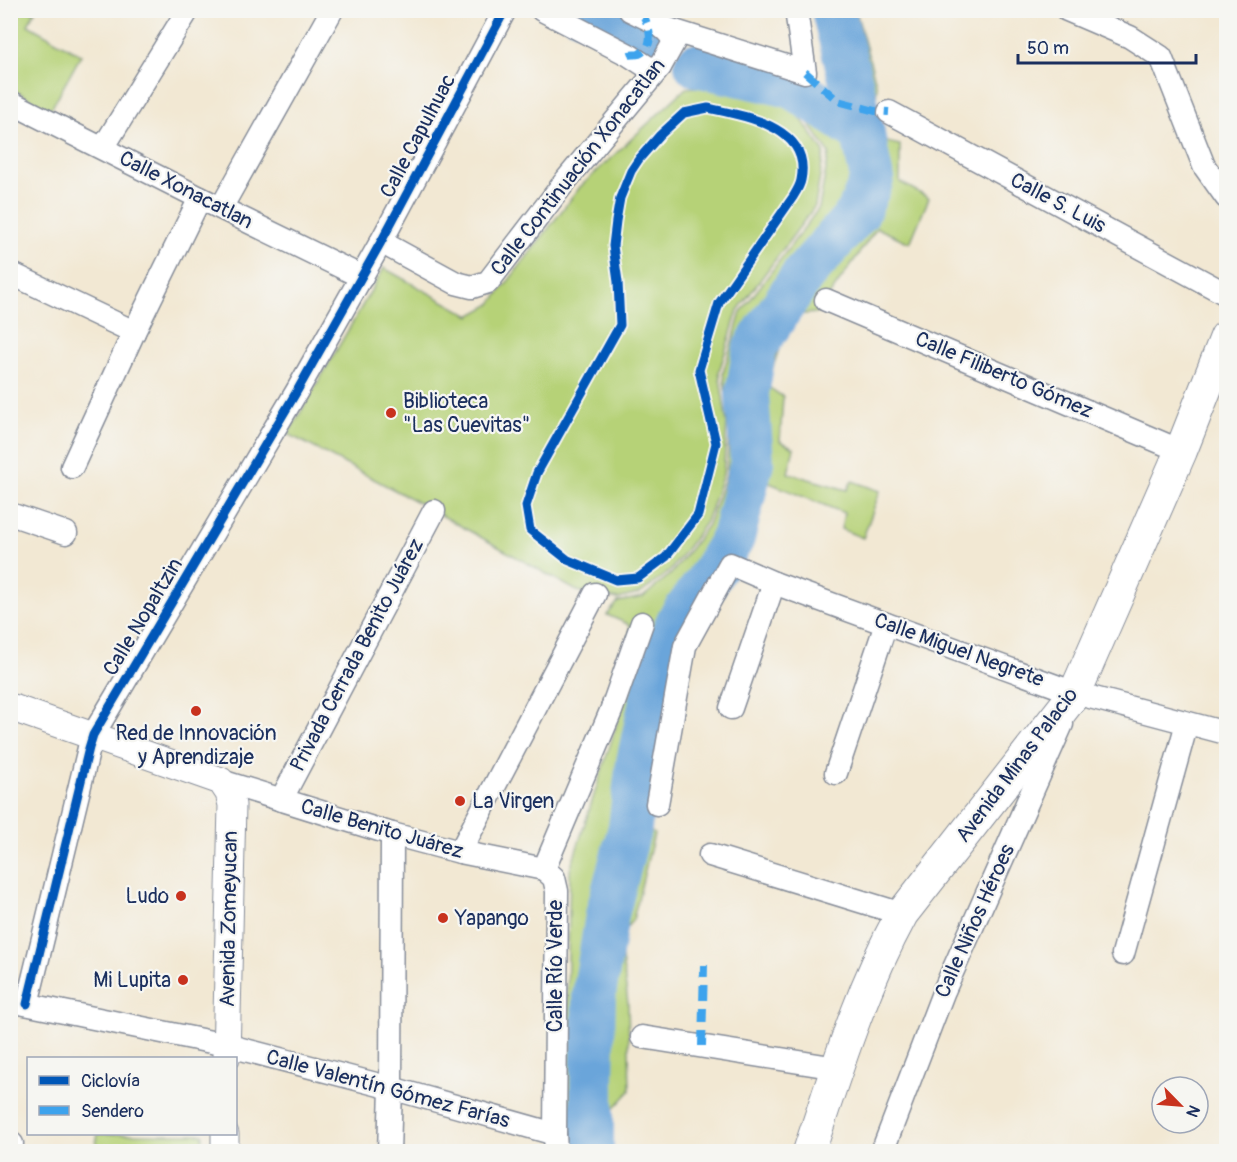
<svg xmlns="http://www.w3.org/2000/svg" width="1237" height="1162" viewBox="0 0 1237 1162" font-family="Pangolin,sans-serif">
<rect width="100%" height="100%" fill="#f6f6f2"/>
<filter id="ink" filterUnits="userSpaceOnUse"><feTurbulence type="fractalNoise" baseFrequency=".0167" numOctaves="2"/><feDisplacementMap in="SourceGraphic" scale="12" xChannelSelector="R" yChannelSelector="G"/><feConvolveMatrix kernelMatrix="1 2 1 2 8 2 1 2 1" color-interpolation-filters="sRGB"/></filter>
<filter id="wash" filterUnits="userSpaceOnUse"><feTurbulence type="fractalNoise" baseFrequency=".008" numOctaves="4" result="noise"/><feDisplacementMap in="SourceGraphic" scale="24" xChannelSelector="R" yChannelSelector="G"/><feGaussianBlur stdDeviation="1.35" result="paint"/><feColorMatrix in="noise" values="0 0 0 0 0 0 0 0 0 0 0 0 0 0 0 0 0 1.4 0 .05"/><feComposite in="paint" operator="in"/></filter>
<g filter="url(#wash)">
<rect width="100%" height="100%" fill="#f2e8d3"/>
<g fill="#b6d277" stroke="#68806a" stroke-width="1.5">
<polygon points="11,11 35,11 28,25 81,55 50,111 11,88"/>
<polygon points="816,11 856,11 877,87 873,125 874,139 900,145 900,182 929,198 910,243 877,228 817,313 790,315 767,386 783,397 780,441 794,448 788,473 847,490 852,481 880,491 863,538 841,529 844,513 767,482 761,495 734,502 725,535 699,579 672,615 650,666 630,761 624,810 654,834 633,920 619,936 628,1003 630,1091 603,1120 604,1151 565,1152 564,1129 570,870 627,692 630,625 607,615 618,602 643,597 672,573 708,525 726,475 730,424 723,373 741,312 819,208 829,153 797,106 756,90 713,81 687,84 699,70 790,90 855,136 840,91"/>
<polygon points="713,85 755,92 795,110 824,152 815,206 738,310 719,372 727,424 723,474 706,522 670,571 641,593 618,599 577,591 425,506 288,434 384,268 470,316 490,305 580,187 686,88"/>
<polygon points="98,1134 203,1134 202,1151 94,1151"/>
</g>
<g fill="none" stroke-linecap="round" stroke-linejoin="round">
<g stroke="#6aa5da" stroke-width="44">
<polyline points="578,10 654,47"/>
<polyline points="696,65 791,86 863,133"/>
<polyline points="592,1152 592,1081 594,995 607,915 630,827 638,762 658,667 679,619 705,584 733,538 752,462 747,394 755,347 803,275 858,213 872,179 858,110 833,10"/>
</g>
</g>
</g>
<g filter="url(#ink)">
<g fill="none" stroke-linecap="round" stroke-linejoin="round">
<defs>
<g id="minor">
<polyline points="542,10 629,55 649,68 660,67"/>
<path d="M630,10C645,18 664,24 672,38"/>
<polyline points="1067,10 1130,37 1161,57 1204,166 1226,197"/>
<polyline points="662,27 805,72 796,10"/>
<polyline points="10,102 200,198 362,277"/>
<polyline points="889,112 1226,294"/>
<polyline points="103,148 188,10"/>
<polyline points="221,208 332,10"/>
<polyline points="381,242 456,283 472,287 488,282 567,179 660,67 674,42"/>
<polyline points="10,273 134,332"/>
<polyline points="826,300 1181,451"/>
<polyline points="72,467 134,332 200,198"/>
<polyline points="10,514 66,533"/>
<polyline points="731,708 774,583"/>
<polyline points="836,773 886,624"/>
<polyline points="221,781 392,834 460,852 544,869"/>
<polyline points="281,800 434,511"/>
<polyline points="657,804 685,646 730,564 774,583 1075,693 1226,733"/>
<polyline points="460,852 595,594"/>
<polyline points="710,855 902,914"/>
<polyline points="1123,954 1187,723"/>
<polyline points="10,1001 226,1045 391,1088 555,1134"/>
<polyline points="27,1004 89,748 93,735 297,391 381,242 505,10"/>
<polyline points="642,1037 837,1068"/>
<polyline points="11,1152 12,1144"/>
<polyline points="389,1152 391,1088 392,834"/>
<polyline points="556,1152 555,1134 557,891 554,878 544,869 611,711 642,623"/>
<polyline points="882,1152 943,993 1062,724"/>
</g>
<g id="tertiary">
<polyline points="10,709 13,708 221,781 229,793 232,805 226,1058"/>
<polyline points="225,1152 225,1134"/>
</g>
<path id="secondary" d="M809,1152C836,1071 861,989 902,914L1075,693L1181,451L1226,337"/>
</defs>
<use href="#minor" stroke="#868c98" stroke-width="25"/>
<use href="#tertiary" stroke="#868c98" stroke-width="29"/>
<use href="#secondary" stroke="#868c98" stroke-width="34"/>
<use href="#minor" stroke="#fff" stroke-width="22"/>
<use href="#tertiary" stroke="#fff" stroke-width="27"/>
<use href="#secondary" stroke="#fff" stroke-width="32"/>
<g stroke="#3da3ed" stroke-width="8" stroke-dasharray="15 8" stroke-linecap="butt">
<path d="M629,55C632,54 636,55 639,54C655,47 650,28 644,17"/>
<polyline points="805,72 838,101 875,111 889,112"/>
<polyline points="702,1046 704,965"/>
</g>
<defs>
<g id="cycleway">
<path d="M708,108C745,116 812,127 801,180C800,186 796,192 793,197L719,303L699,370L716,443L698,515L666,557L638,578L616,580L568,560L530,530L526,506L537,473L620,325L618,282L613,246L616,221L620,198L631,171L639,159L660,135L684,113Z"/>
<polyline points="27,1004 89,748 93,735 297,391 381,242 505,10"/>
</g>
</defs>
<use href="#cycleway" stroke="#f6f6f2" stroke-width="13"/>
<use href="#cycleway" stroke="#0057b8" stroke-width="9"/>
</g>
</g>
<g fill="#c8321e" stroke="#f6f6f2" stroke-width="2">
<circle cx="391" cy="413" r="6"/>
<circle cx="196" cy="711" r="6"/>
<circle cx="460" cy="801" r="6"/>
<circle cx="181" cy="896" r="6"/>
<circle cx="443" cy="918" r="6"/>
<circle cx="183" cy="980" r="6"/>
</g>
<g text-anchor="middle" dominant-baseline="central" stroke-width="4.5" stroke-linejoin="round" paint-order="stroke">
<g font-size="21" fill="#1b2f5e" stroke="#f6f6f2">
<text transform="translate(418 136) rotate(-62)">Calle Capulhuac</text>
<text transform="translate(578 167) rotate(-52)">Calle Continuación Xonacatlan</text>
<text transform="translate(186 190) rotate(27)">Calle Xonacatlan</text>
<text transform="translate(1058 203) rotate(28)">Calle S. Luis</text>
<text transform="translate(1004 375) rotate(23)">Calle Filiberto Gómez</text>
<text transform="translate(143 617) rotate(-59)">Calle Nopaltzin</text>
<text transform="translate(959 650) rotate(20)">Calle Miguel Negrete</text>
<text transform="translate(357 655) rotate(-62)">Privada Cerrada Benito Juárez</text>
<text transform="translate(1017 765) rotate(-53)">Avenida Minas Palacio</text>
<text transform="translate(382 829) rotate(16)">Calle Benito Juárez</text>
<text transform="translate(229 919) rotate(-89)">Avenida Zomeyucan</text>
<text transform="translate(975 921) rotate(-66)">Calle Niños Héroes</text>
<text transform="translate(555 966) rotate(-90)">Calle Río Verde</text>
<text transform="translate(388 1089) rotate(15)">Calle Valentín Gómez Farías</text>
</g>
<g font-size="21" fill="#1b2f5e" stroke="#f6f6f2" text-anchor="start">
<text x="403" y="401">Biblioteca<tspan x="403" dy="24">"Las Cuevitas"</tspan></text>
<text x="196" y="733" text-anchor="middle">Red de Innovación<tspan x="196" dy="24">y Aprendizaje</tspan></text>
<text x="472" y="801">La Virgen</text>
<text x="169" y="896" text-anchor="end">Ludo</text>
<text x="455" y="918">Yapango</text>
<text x="171" y="980" text-anchor="end">Mi Lupita</text>
</g>
</g>
<rect width="1237" height="1162" fill="none" stroke="#f6f6f2" stroke-width="36"/>
<rect x="27" y="1057" width="210" height="78" fill="#f6f6f2" stroke="#9ea6b7" stroke-width="1.5"/>
<rect x="39" y="1076" width="30" height="9" fill="#0057b8" stroke="#9ea6b7" stroke-width="1.5"/>
<text x="81" y="1087" font-size="18" fill="#1b2f5e">Ciclovía</text>
<rect x="39" y="1106" width="30" height="9" fill="#3da3ed" stroke="#9ea6b7" stroke-width="1.5"/>
<text x="81" y="1117" font-size="18" fill="#1b2f5e">Sendero</text>
<g transform="translate(1180 1105) rotate(115)"><circle r="28" fill="#f6f6f2" stroke="#9ea6b7" stroke-width="1.5"/>
<path d="M0-4.5L10 22L0 15L-10 22Z" fill="#c8321e"/>
<text y="-9" font-size="16" font-weight="bold" text-anchor="middle" fill="#1b2f5e">N</text>
</g>
<path d="M1018 54v9h178v-9" fill="none" stroke="#1b2f5e" stroke-width="3"/>
<text x="1027" y="54" font-size="18" fill="#1b2f5e" stroke="#f6f6f2" stroke-width="4.5" paint-order="stroke">50 m</text>
</svg>
